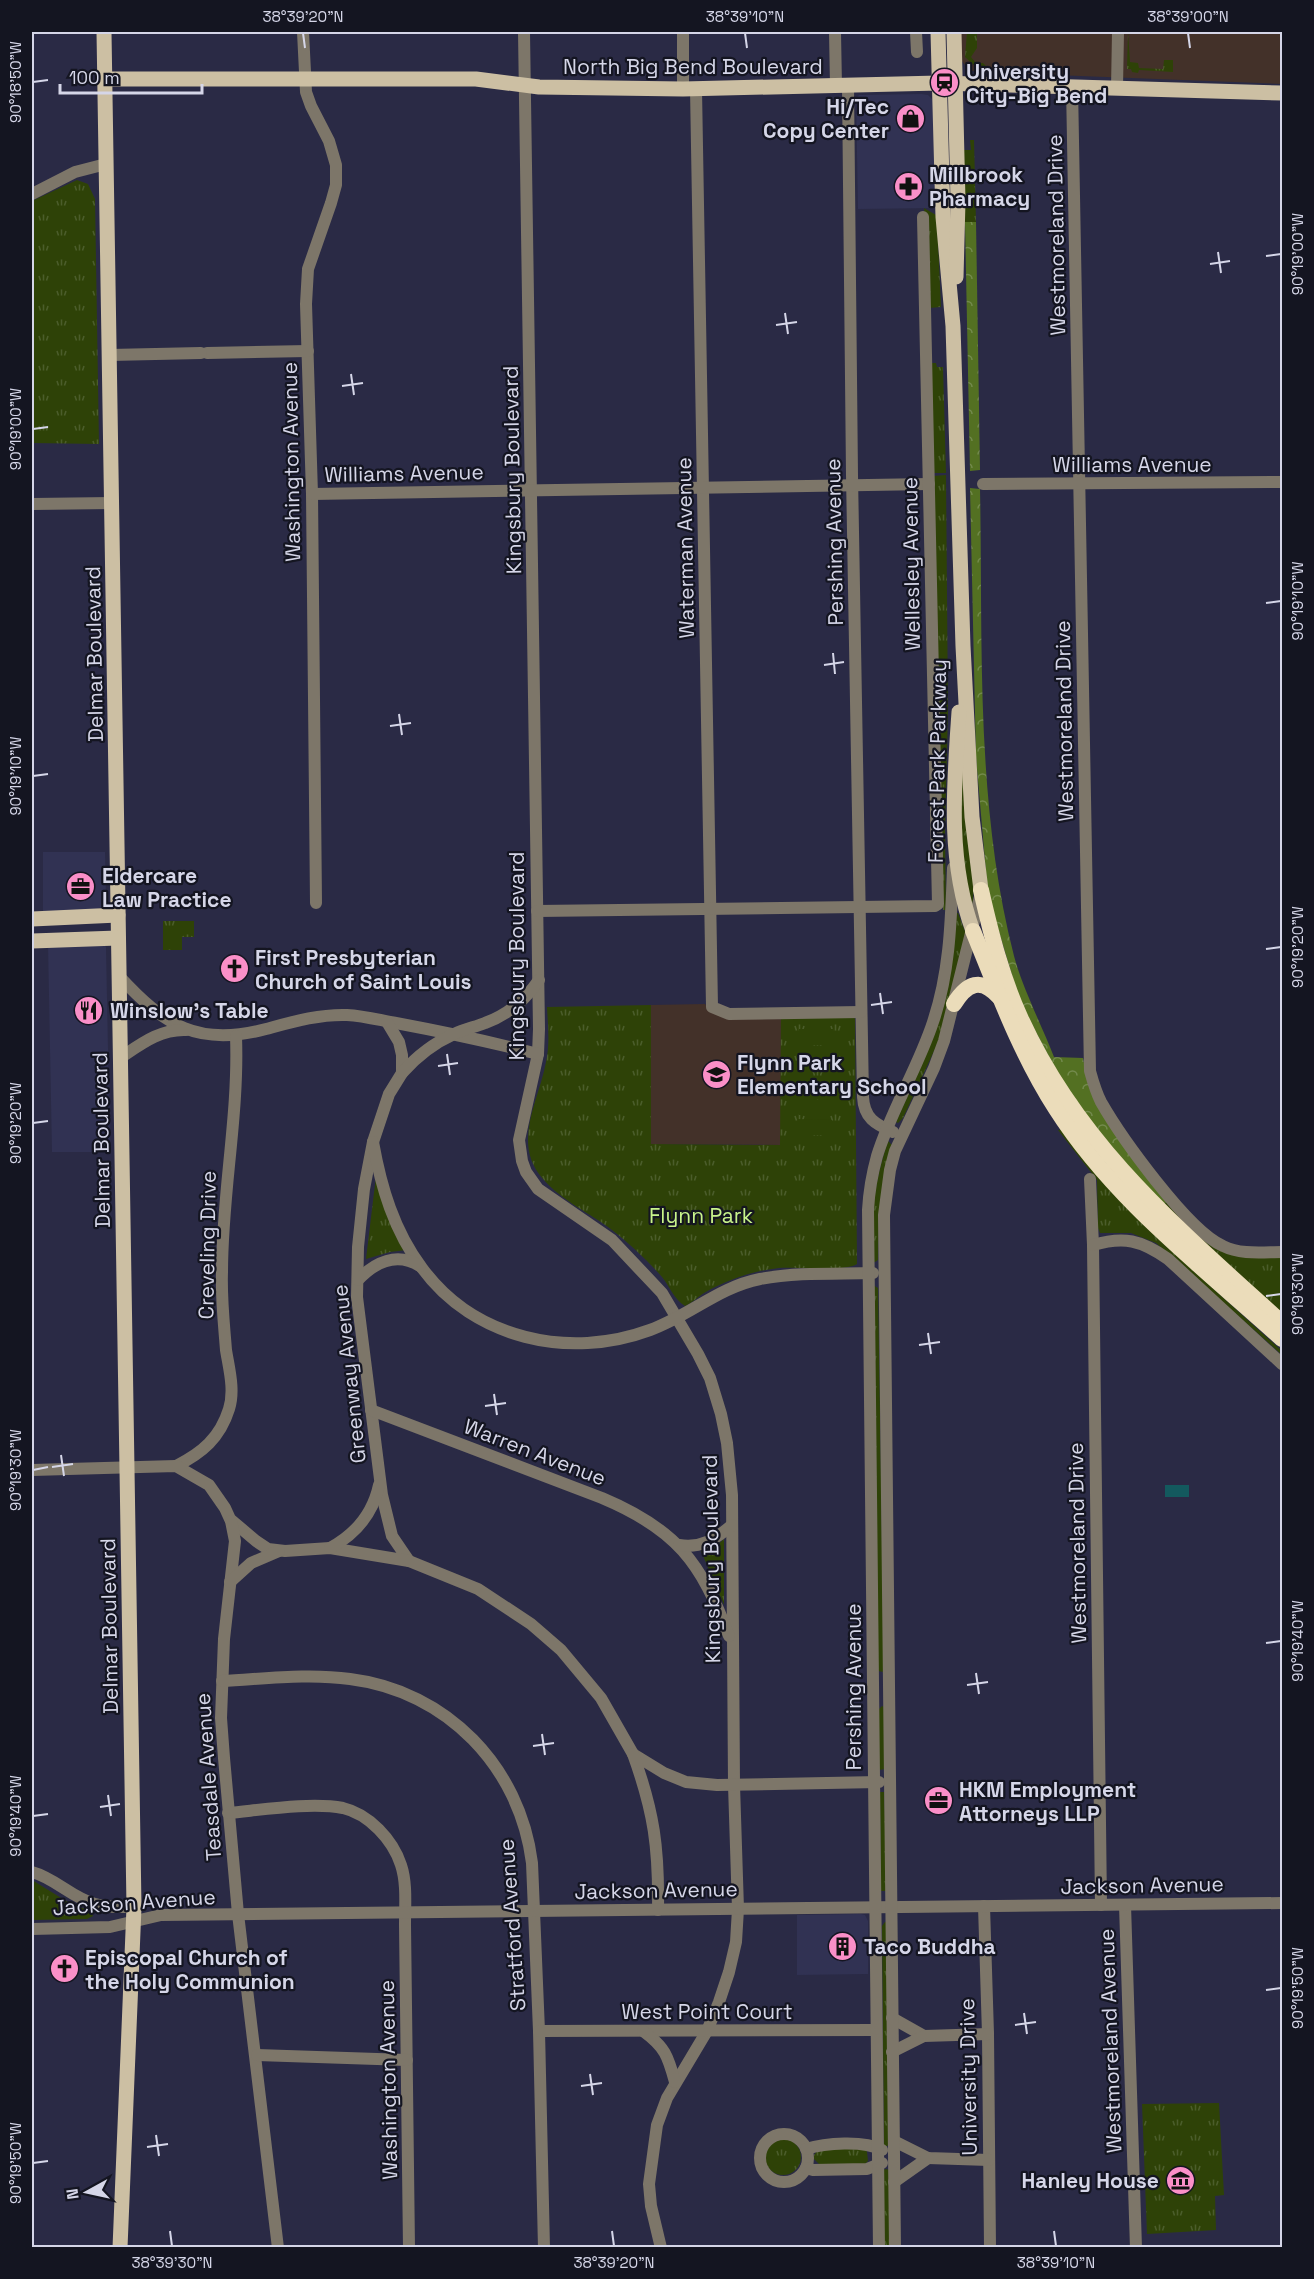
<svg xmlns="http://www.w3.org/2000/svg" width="1314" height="2279" viewBox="0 0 1314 2279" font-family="'Space Grotesk',sans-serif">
<defs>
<pattern id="grass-tufts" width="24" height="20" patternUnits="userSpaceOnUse" patternTransform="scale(1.5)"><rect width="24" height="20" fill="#2e4207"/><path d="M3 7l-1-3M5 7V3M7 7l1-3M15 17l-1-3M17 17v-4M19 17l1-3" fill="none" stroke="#4b5d2b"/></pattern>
<pattern id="forest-crowns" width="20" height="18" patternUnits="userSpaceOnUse" patternTransform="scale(1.5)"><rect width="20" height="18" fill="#537022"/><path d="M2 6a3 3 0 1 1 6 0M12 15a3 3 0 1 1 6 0" fill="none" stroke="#738a4d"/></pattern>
</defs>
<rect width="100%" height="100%" fill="#2a2a45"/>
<g fill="#313253">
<polygon points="921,94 928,95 933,100 936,208 858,209 856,98 859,95"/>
<polygon points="43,852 105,852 106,895 102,907 97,909 43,913"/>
<polygon points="103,943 106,947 110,1152 52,1152 48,944"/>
<polygon points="861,1914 865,1915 868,1921 868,1974 797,1975 797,1915"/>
</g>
<g fill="#433129">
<polygon points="959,32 1282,32 1282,84 977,72 969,70 961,60"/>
<polygon points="705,1004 710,1012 781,1016 781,1145 650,1144 651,1005"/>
</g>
<g fill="url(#grass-tufts)">
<polygon points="967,32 977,32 977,48 971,57 976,63 983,63 986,66 984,68 976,67 965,57"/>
<polygon points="1128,32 1130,62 1138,63 1139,68 1163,69 1164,60 1173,60 1173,72 1139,70 1138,73 1132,72 1131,69 1127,69"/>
<polygon points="970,140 974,140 976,222 965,222 964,150 971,150"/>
<polygon points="77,180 88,184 95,199 99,444 32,443 32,201"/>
<polygon points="924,208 936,215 937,219 941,307 929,308"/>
<polygon points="931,363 936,363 937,367 943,367 946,473 933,473"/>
<polygon points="946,475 948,711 945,830 946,910 943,910 933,476"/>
<polygon points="962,742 974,888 972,910 960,861"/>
<polygon points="957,913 958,913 966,934 940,1038 903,1118 898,1123 896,1122 926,1055"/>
<polygon points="163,921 194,921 194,937 182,937 182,950 163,950"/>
<path d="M651,1005V1144L780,1145L781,1016H853L855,1019L857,1264C846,1272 796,1267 779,1268C752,1271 727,1280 704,1293C698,1297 692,1303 685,1306C674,1299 670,1287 662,1277C648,1261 630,1244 612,1230C590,1213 562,1201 543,1179C511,1143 539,1101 546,1062C550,1044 548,1026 547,1007Z"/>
<polygon points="1063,1129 1163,1243 1282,1351 1282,1355 1156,1243 1131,1233 1100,1233 1098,1228 1097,1180 1058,1130"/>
<path d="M888,1141L892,1145C880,1184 879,1220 878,1260L875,1262H873C870,1218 874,1183 888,1141Z"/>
<polygon points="376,1176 407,1250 390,1252 366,1259"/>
<polygon points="1167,1201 1207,1242 1282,1257 1282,1313 1163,1206"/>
<polygon points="873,1285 878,1288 884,1672 877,1671"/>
<polygon points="724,1539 724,1605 701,1551 715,1547"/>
<polygon points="882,1706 884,1707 885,1769 879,1770 878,1710"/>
<polygon points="880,1792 884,1792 888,1891 881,1891"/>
<polygon points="32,1880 71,1904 91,1911 93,1916 87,1919 32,1920"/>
<polygon points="885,1922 887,1922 889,2145 887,2146 884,2146 882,1926"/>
<polygon points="1219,2103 1224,2195 1215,2196 1216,2230 1147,2234 1142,2104"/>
<circle cx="783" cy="2157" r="18"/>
<polygon points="865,2148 867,2152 868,2161 865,2164 819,2164 814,2159 814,2155 819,2149"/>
<polygon points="886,2169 889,2170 890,2247 884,2247 883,2170"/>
</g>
<g fill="url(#forest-crowns)">
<polygon points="965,222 976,222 980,470 970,471"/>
<path d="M970,488L980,489C983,644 975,804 1014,956C1022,987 1042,1026 1054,1057L1083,1058L1088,1083L1167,1201L1163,1206L1074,1104L1020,1002L988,895L976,757Z"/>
</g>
<g fill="#2e4207">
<rect x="799" y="1029" width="34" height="16"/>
<rect x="799" y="1049" width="34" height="15"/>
<rect x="799" y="1080" width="34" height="15"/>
<polygon points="799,1099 832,1100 832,1115 799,1115"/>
<polygon points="798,1119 832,1120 832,1135 798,1135"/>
</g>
<rect fill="#13595e" x="1165" y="1485" width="24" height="12"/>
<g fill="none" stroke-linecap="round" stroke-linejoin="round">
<g stroke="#7d7669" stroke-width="12">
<polyline points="303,32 306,92 311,106 329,141 336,165 336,185 331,203 308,269 306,304 312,494 316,903"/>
<polyline points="524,32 539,1029 538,1054 519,1140 522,1161 526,1172 538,1189 612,1240 662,1293 698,1354 710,1378 721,1414 727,1443 732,1495 734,1785 738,1909 736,1942 729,1972 719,2002 707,2031 667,2098 657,2125 649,2184 651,2206 661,2248"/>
<polyline points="683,32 683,89"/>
<polyline points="835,32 836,86"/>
<polyline points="916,32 917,52"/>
<path d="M848,86L852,475L863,1097C864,1118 875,1124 893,1132"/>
<path d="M1072,86L1090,1071C1093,1082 1096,1092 1101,1102C1121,1137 1188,1231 1223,1246C1241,1255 1263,1252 1282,1252"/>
<polyline points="1117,88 1118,32"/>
<polyline points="696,89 712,1007 729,1014 861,1012"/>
<polyline points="32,194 75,172 106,164"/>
<polyline points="207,353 308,351"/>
<polyline points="110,355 201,353"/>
<polyline points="983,484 1282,482"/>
<polyline points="312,494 929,484"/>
<polyline points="32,504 112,503"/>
<polyline points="537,911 935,906 938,904 923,217"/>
<path d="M119,976C165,1026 198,1047 266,1029C292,1022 319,1014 347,1015C364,1016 379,1020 396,1023C444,1032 491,1042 538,1054"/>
<polyline points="387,1022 399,1042 402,1055 402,1073 389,1094 373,1142 364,1189 358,1247 357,1297 382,1495 392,1536 409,1561"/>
<path d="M120,1058C141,1044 160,1029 186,1030"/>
<path d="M402,1073C417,1056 434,1043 454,1034C464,1029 475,1027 485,1023C507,1015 526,999 539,980"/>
<path d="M373,1142C381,1187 394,1231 422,1268C474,1339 569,1360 650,1330C689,1316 719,1287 760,1279C797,1272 836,1274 873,1273"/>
<polyline points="1090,1179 1093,1245 1101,1905"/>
<path d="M1093,1245C1124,1236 1141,1240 1168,1259L1282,1364"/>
<path d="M358,1280C375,1262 397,1252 420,1266"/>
<path d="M371,1410L602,1498C676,1529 701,1562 729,1636"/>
<path d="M176,1466C202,1453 220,1438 229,1409C235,1390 229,1369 226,1350C224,1324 221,1298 222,1272C222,1193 239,1115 236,1036"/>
<polyline points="32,1470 176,1466 209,1485 225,1508 230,1519 256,1541 268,1549 285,1551 330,1548 409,1561 478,1589 531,1624 561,1650 601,1698 633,1754 664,1773 686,1782 717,1785 879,1782"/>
<polyline points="231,1521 235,1541 224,1639 221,1718 224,1758 238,1914 278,2248"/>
<path d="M679,1545C700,1549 716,1539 732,1525"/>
<path d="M330,1548C356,1534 373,1513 379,1485"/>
<polyline points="230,1582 251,1563 279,1551"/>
<path d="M222,1681C264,1679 308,1673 350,1679C447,1691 520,1767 532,1863L539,2031L544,2248"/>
<path d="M633,1754C654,1812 659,1848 658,1910"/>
<path d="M228,1813C261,1810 311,1802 343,1808C369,1814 393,1840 401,1865C407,1883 405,1905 405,1925L409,2248"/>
<path d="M32,1872C55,1878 72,1898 95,1904C107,1908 121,1907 134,1907"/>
<polyline points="1125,1905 1136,2248"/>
<polyline points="984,1906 988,2034 990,2248"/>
<polyline points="32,1929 110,1927 161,1915 1282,1903"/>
<polyline points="892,2018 924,2036"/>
<polyline points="539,2031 876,2030"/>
<path d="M643,2031C665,2047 668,2056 675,2082"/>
<polyline points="892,2052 924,2036 988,2034"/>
<polyline points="257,2055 407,2060"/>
<circle cx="784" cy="2158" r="24"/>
<polyline points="894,2141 928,2158 989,2160"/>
<path d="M806,2149C825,2143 864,2140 882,2150"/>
<polyline points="806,2168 813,2170 867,2169 882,2163"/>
<polyline points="894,2182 928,2158"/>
<path d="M879,2248L868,1210C869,1192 872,1174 877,1156C891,1110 918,1068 933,1022C950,972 951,920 953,868"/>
<polyline points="895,2248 884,1215 890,1170 895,1151 934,1068 944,1041 980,897"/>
</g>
<g stroke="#ccbfa3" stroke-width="15">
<polyline points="104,32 134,1907 120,2248"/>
<polyline points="938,32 943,217 953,326 963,646 972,817 981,890"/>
<polyline points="954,32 958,201 956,277"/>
<polyline points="105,79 476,79 539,87 683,89 939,83 1282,93"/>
<path d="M959,712C954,785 947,860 973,931"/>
<polyline points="32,919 118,915"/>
<polyline points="32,941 118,938"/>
</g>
<g stroke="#ebdcba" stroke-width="16">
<path d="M981,890C991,934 1002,978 1021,1019C1080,1148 1180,1230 1282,1323"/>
<path d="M973,931C998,992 1020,1053 1056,1109C1114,1200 1203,1267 1282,1339"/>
<path d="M954,1004C967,983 981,977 999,997"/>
</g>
</g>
<path fill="none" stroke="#d5d6e8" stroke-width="2" d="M303,33L305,48M745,33L747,48M1188,33L1190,48M33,82L48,80M1218,252L1221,273M1266,256L1281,254M1210,264L1230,261M785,313L788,334M776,325L797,322M351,374L354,395M342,386L363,383M33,429L48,427M1266,603L1281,601M833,653L835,674M824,665L844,662M399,714L402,735M390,726L411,723M33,776L48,774M1266,949L1281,947M880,993L883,1014M871,1005L892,1002M447,1054L450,1075M438,1066L458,1063M33,1123L48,1121M1266,1296L1281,1294M928,1333L931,1354M919,1345L940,1342M494,1394L497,1415M485,1406L506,1403M61,1455L64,1476M52,1467L73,1464M33,1470L48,1467M1266,1643L1281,1641M976,1673L979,1694M967,1685L988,1682M542,1734L545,1755M533,1746L554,1743M108,1795L111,1816M100,1807L120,1804M33,1816L48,1814M1266,1990L1281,1988M1024,2013L1027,2034M1015,2025L1036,2022M590,2074L593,2095M581,2086L602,2083M156,2135L159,2156M147,2147L168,2144M33,2163L48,2161M170,2231L172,2246M612,2231L614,2246M1054,2231L1056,2246"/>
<defs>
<symbol id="station-disc" viewBox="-11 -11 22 22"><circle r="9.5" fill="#fa8fc8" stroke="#141521"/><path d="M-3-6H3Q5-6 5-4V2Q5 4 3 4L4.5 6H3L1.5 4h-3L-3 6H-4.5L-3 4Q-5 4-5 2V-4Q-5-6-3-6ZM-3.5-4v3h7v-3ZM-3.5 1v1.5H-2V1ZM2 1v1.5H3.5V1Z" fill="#111"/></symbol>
<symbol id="shop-disc" viewBox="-11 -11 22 22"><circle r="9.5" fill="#fa8fc8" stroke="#141521"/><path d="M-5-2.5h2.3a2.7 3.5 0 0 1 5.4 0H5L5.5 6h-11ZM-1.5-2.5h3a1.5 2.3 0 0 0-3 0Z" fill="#111"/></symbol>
<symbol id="pharmacy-disc" viewBox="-11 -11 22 22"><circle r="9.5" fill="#fa8fc8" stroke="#141521"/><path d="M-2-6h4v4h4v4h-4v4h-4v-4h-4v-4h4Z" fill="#111"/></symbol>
<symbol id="office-disc" viewBox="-11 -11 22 22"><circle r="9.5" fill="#fa8fc8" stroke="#141521"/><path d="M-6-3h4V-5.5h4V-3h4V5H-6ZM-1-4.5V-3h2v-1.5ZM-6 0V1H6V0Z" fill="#111"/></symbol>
<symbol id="church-disc" viewBox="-11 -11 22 22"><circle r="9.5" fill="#fa8fc8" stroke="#141521"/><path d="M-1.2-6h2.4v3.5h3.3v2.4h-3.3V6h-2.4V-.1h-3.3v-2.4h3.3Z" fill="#111"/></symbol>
<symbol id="restaurant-disc" viewBox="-11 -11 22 22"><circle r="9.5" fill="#fa8fc8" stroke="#141521"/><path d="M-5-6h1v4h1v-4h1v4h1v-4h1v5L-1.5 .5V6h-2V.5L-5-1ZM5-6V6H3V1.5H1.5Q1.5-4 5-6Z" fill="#111"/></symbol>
<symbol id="school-disc" viewBox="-11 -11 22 22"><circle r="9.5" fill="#fa8fc8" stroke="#141521"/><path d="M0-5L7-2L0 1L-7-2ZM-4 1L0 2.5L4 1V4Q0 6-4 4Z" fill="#111"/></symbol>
<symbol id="building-disc" viewBox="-11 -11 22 22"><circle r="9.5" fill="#fa8fc8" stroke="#141521"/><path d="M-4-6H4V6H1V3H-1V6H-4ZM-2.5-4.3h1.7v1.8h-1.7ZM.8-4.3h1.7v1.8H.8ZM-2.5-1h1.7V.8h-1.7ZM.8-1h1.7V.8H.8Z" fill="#111"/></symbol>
<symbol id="museum-disc" viewBox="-11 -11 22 22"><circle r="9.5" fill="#fa8fc8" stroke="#141521"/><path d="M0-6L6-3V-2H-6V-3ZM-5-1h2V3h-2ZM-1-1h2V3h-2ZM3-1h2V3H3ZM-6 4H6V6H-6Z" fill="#111"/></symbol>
</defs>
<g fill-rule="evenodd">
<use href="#station-disc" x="928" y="66" width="33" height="33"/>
<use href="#shop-disc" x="894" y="102" width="33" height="33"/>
<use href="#pharmacy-disc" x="892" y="170" width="33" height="33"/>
<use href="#office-disc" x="64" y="870" width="33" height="33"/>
<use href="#church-disc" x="218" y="952" width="33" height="33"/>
<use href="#restaurant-disc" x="72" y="994" width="33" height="33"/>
<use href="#school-disc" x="700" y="1058" width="33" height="33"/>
<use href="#office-disc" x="922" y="1784" width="33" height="33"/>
<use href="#building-disc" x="826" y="1930" width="33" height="33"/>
<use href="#church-disc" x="48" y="1952" width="33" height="33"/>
<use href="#museum-disc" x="1164" y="2164" width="33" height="33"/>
</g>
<g text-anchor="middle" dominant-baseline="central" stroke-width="4.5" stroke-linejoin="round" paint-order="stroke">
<g font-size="21" fill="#d5d6e8" stroke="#141521">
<text x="693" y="66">North Big Bend Boulevard</text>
<text transform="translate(1056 235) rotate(-91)">Westmoreland Drive</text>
<text transform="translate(291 462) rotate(-91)">Washington Avenue</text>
<text x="1132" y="464">Williams Avenue</text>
<text transform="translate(512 470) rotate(-91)">Kingsbury Boulevard</text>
<text transform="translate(404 473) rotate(-1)">Williams Avenue</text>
<text transform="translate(834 542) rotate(-91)">Pershing Avenue</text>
<text transform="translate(685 548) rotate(-91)">Waterman Avenue</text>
<text transform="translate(911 564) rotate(-91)">Wellesley Avenue</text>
<text transform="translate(94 654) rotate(-91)">Delmar Boulevard</text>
<text transform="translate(1064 721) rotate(-91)">Westmoreland Drive</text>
<text transform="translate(937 761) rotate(-89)">Forest Park Parkway</text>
<text transform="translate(516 956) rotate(-90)">Kingsbury Boulevard</text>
<text transform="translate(101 1140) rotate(-91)">Delmar Boulevard</text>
<text transform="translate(207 1245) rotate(-89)">Creveling Drive</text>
<text transform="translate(349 1374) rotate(-96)">Greenway Avenue</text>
<text transform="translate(535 1452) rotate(21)">Warren Avenue</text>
<text transform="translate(1077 1543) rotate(-91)">Westmoreland Drive</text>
<text transform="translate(711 1559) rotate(-91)">Kingsbury Boulevard</text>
<text transform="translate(109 1626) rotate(-91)">Delmar Boulevard</text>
<text transform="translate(853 1687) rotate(-90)">Pershing Avenue</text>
<text transform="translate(208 1777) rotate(-94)">Teasdale Avenue</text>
<text transform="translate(1142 1885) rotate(-1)">Jackson Avenue</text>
<text transform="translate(656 1890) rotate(-1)">Jackson Avenue</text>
<text transform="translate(134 1902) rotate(-4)">Jackson Avenue</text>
<text transform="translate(512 1925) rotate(-94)">Stratford Avenue</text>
<text x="707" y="2011">West Point Court</text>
<text transform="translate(1110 2041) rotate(-92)">Westmoreland Avenue</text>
<text transform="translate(968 2077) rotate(-91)">University Drive</text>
<text transform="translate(388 2080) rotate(-91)">Washington Avenue</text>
</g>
<g font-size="21" font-weight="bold" fill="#d5d6e8" stroke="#141521" text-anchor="start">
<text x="966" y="71">University<tspan x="966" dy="24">City-Big Bend</tspan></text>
<text x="889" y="106" text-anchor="end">Hi/Tec<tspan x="889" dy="24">Copy Center</tspan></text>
<text x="929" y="174">Millbrook<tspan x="929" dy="24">Pharmacy</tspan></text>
<text x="102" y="875">Eldercare<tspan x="102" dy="24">Law Practice</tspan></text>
<text x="255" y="957">First Presbyterian<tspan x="255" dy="24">Church of Saint Louis</tspan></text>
<text x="110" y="1010">Winslow's Table</text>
<text x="737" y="1062">Flynn Park<tspan x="737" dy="24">Elementary School</tspan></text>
<text x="959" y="1789">HKM Employment<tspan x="959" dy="24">Attorneys LLP</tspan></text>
<text x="864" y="1946">Taco Buddha</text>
<text x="85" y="1957">Episcopal Church of<tspan x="85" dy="24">the Holy Communion</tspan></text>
<text x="1159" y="2180" text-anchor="end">Hanley House</text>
</g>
<g font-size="21" fill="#c8f38b" stroke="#141521">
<text x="701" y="1215">Flynn Park</text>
</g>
</g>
<rect width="1314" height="2279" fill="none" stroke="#141521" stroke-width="66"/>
<g transform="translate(87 2192) rotate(262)" stroke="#141521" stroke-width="4.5" paint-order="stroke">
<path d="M0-4.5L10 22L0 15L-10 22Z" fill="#d5d6e8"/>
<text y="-9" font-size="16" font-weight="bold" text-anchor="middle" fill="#d5d6e8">N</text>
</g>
<path d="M60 84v9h142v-9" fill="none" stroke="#d5d6e8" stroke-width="3"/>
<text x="69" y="84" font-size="18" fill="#d5d6e8" stroke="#141521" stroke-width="4.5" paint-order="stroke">100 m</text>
<rect x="33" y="33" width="1248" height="2213" fill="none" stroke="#d5d6e8" stroke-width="2"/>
<g font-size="15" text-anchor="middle" fill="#d5d6e8">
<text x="303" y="22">38°39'20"N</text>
<text x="745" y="22">38°39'10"N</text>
<text x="1188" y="22">38°39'00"N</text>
<text transform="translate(16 82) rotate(-90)" y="5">90°18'50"W</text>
<text transform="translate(1298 254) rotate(-90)" y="5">90°19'00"W</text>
<text transform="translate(16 429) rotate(-90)" y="5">90°19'00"W</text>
<text transform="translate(1298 601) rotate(-90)" y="5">90°19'10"W</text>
<text transform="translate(16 776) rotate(-90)" y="5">90°19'10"W</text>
<text transform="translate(1298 947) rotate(-90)" y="5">90°19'20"W</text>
<text transform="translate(16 1123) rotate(-90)" y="5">90°19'20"W</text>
<text transform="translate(1298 1294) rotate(-90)" y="5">90°19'30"W</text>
<text transform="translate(16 1470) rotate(-90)" y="5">90°19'30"W</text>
<text transform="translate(1298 1641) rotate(-90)" y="5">90°19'40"W</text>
<text transform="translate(16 1816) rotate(-90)" y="5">90°19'40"W</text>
<text transform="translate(1298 1988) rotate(-90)" y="5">90°19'50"W</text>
<text transform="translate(16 2163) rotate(-90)" y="5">90°19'50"W</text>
<text x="172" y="2268">38°39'30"N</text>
<text x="614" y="2268">38°39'20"N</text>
<text x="1056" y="2268">38°39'10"N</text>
</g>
</svg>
